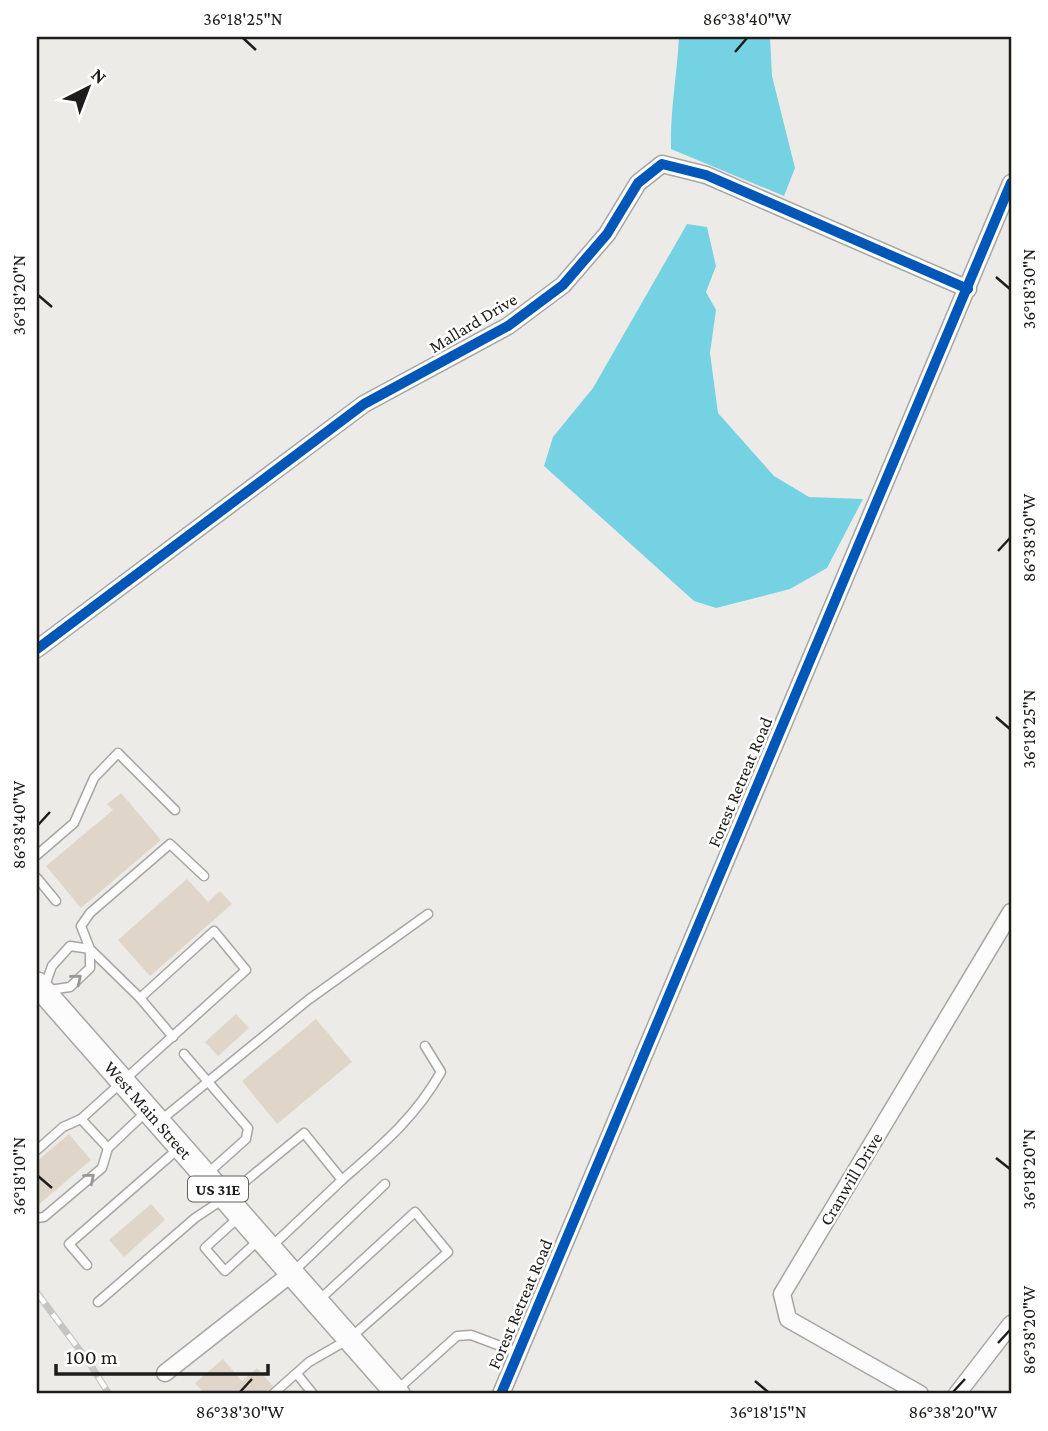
<svg xmlns="http://www.w3.org/2000/svg" width="1048" height="1431" viewBox="0 0 1048 1431" font-family="'Crimson Pro',serif">
<rect width="100%" height="100%" fill="#edebe8"/>
<g fill="#75d2e3">
<path d="M679,37H770L772,76L795,168L784,196L671,149C670,111 677,75 679,37Z"/>
<polygon points="687,224 707,227 716,266 706,292 716,310 710,353 718,413 774,476 809,497 863,499 827,568 790,589 716,608 694,601 544,466 553,437 593,388"/>
</g>
<g fill="#dfd6c9">
<polygon points="121,793 161,840 81,908 46,866 113,810 107,804"/>
<polygon points="187,879 208,902 220,891 232,904 150,976 118,940"/>
<polygon points="236,1014 249,1028 218,1056 205,1042"/>
<polygon points="316,1019 352,1062 277,1124 242,1081"/>
<polygon points="69,1134 91,1160 37,1206 37,1161"/>
<polygon points="151,1204 165,1220 124,1257 109,1240"/>
<polygon points="223,1359 242,1381 257,1368 273,1386 264,1394 205,1394 195,1383"/>
</g>
<g fill="none" stroke-linecap="round" stroke-linejoin="round">
<defs>
<g id="lane">
<polyline points="37,855 74,823 94,778 118,753 175,810"/>
<polyline points="37,878 56,901"/>
<polyline points="140,998 173,1037"/>
<polyline points="184,1054 248,1128 246,1139 208,1173"/>
<polyline points="81,1119 108,1148"/>
<polyline points="161,1120 308,1000 428,914"/>
<polyline points="37,1150 63,1127 81,1119 246,970 214,931 140,998 90,949 70,946 52,966 43,991 70,987 90,968 90,949 81,926 90,913 170,844 204,876"/>
<path d="M342,1180C382,1145 414,1119 441,1072L425,1046"/>
<polyline points="239,1217 205,1248 225,1271 260,1239"/>
<polyline points="37,1218 44,1217 102,1168 108,1148 147,1111"/>
<polyline points="87,1265 69,1244 178,1149"/>
<polyline points="294,1271 385,1184"/>
<polyline points="98,1302 195,1218 225,1198 304,1133 342,1180 272,1246"/>
<polyline points="297,1374 313,1394"/>
<polyline points="398,1389 457,1336 471,1335 519,1353"/>
<polyline points="273,1394 309,1362 349,1339 448,1252 415,1212 319,1300"/>
</g>
<g id="street">
<polyline points="37,649 364,404 508,326 563,285 607,234 638,183 662,164 706,175 968,289"/>
<polyline points="165,1373 292,1273"/>
<polyline points="501,1394 1011,183"/>
<polyline points="920,1394 788,1319 782,1294 1011,912"/>
<polyline points="957,1394 1011,1324"/>
</g>
<polyline id="primary" points="37,984 398,1394"/>
</defs>
<use href="#lane" stroke="#a7a6a4" stroke-width="11"/>
<use href="#street" stroke="#a7a6a4" stroke-width="19"/>
<use href="#primary" stroke="#a7a6a4" stroke-width="26"/>
<use href="#lane" stroke="#fcfcfc" stroke-width="8"/>
<use href="#street" stroke="#fcfcfc" stroke-width="16"/>
<use href="#primary" stroke="#fcfcfc" stroke-width="23"/>
<defs>
<polyline id="rail" points="37,1293 90,1364 109,1394"/>
</defs>
<use href="#rail" stroke="#c5c5c3" stroke-width="7"/>
<use href="#rail" stroke="#fff" stroke-width="4.5" stroke-dasharray="13" stroke-linecap="butt"/>
<defs>
<g id="cycleway">
<polyline points="37,649 364,404 508,326 563,285 607,234 638,183 662,164 706,175 968,289"/>
<polyline points="501,1394 1011,183"/>
</g>
</defs>
<use href="#cycleway" stroke="#fff" stroke-width="15"/>
<use href="#cycleway" stroke="#0057b8" stroke-width="10"/>
</g>
<defs><path id="oneway-chevron" d="M-2-3.5L2.5 0L-2 3.5" fill="none" stroke-width="1.6" stroke-linecap="round" stroke-linejoin="round" transform="scale(1.75)"/></defs>
<g stroke="#989897">
<use href="#oneway-chevron" transform="translate(77 979) rotate(-39)"/>
<use href="#oneway-chevron" transform="translate(90 1178) rotate(-40)"/>
</g>
<path fill="none" stroke="#1e1d1b" stroke-width="2.5" d="M243,38L256,50M735,52L747,38M996,277L1010,289M38,295L52,307M998,551L1010,538M996,717L1010,729M38,825L50,812M996,1158L1010,1169M38,1176L52,1188M998,1343L1010,1330M755,1381L768,1392M240,1392L252,1379M953,1392L965,1379"/>
<g text-anchor="middle" dominant-baseline="central" stroke-width="5" stroke-linejoin="round" paint-order="stroke">
<rect fill="#fff" stroke="#62615f" stroke-width="2" x="188" y="1176.5" width="60" height="25" rx="5"/>
<g font-size="16" font-weight="bold" fill="#1e1d1b">
<text x="218" y="1189">US 31E</text>
</g>
<g font-size="18" fill="#1e1d1b" stroke="#fff">
<text transform="translate(473 323) rotate(-31)">Mallard Drive</text>
<text transform="translate(740 782) rotate(-67)">Forest Retreat Road</text>
<text transform="translate(148 1110) rotate(49)">West Main Street</text>
<text transform="translate(851 1179) rotate(-59)">Cranwill Drive</text>
<text transform="translate(520 1304) rotate(-67)">Forest Retreat Road</text>
</g>
</g>
<rect width="1048" height="1431" fill="none" stroke="#ffffff" stroke-width="77"/>
<g transform="translate(88 88) rotate(42)" stroke="#ffffff" stroke-width="5" paint-order="stroke">
<path d="M0-5L12 26L0 18L-12 26Z" fill="#1e1d1b"/>
<text y="-10" font-size="19" font-weight="bold" text-anchor="middle" fill="#1e1d1b">N</text>
</g>
<path d="M56 1364v10h212v-10" fill="none" stroke="#1e1d1b" stroke-width="3.5"/>
<text x="66" y="1364" font-size="21" fill="#1e1d1b" stroke="#ffffff" stroke-width="5" paint-order="stroke">100 m</text>
<rect x="38" y="38" width="972" height="1354" fill="none" stroke="#1e1d1b" stroke-width="2.5"/>
<g font-size="18" text-anchor="middle" fill="#1e1d1b">
<text x="243" y="25">36°18'25"N</text>
<text x="747" y="25">86°38'40"W</text>
<text transform="translate(1029 289) rotate(-90)" y="6">36°18'30"N</text>
<text transform="translate(19 295) rotate(-90)" y="6">36°18'20"N</text>
<text transform="translate(1029 538) rotate(-90)" y="6">86°38'30"W</text>
<text transform="translate(1029 729) rotate(-90)" y="6">36°18'25"N</text>
<text transform="translate(19 825) rotate(-90)" y="6">86°38'40"W</text>
<text transform="translate(1029 1169) rotate(-90)" y="6">36°18'20"N</text>
<text transform="translate(19 1176) rotate(-90)" y="6">36°18'10"N</text>
<text transform="translate(1029 1330) rotate(-90)" y="6">86°38'20"W</text>
<text x="240" y="1418">86°38'30"W</text>
<text x="768" y="1418">36°18'15"N</text>
<text x="953" y="1418">86°38'20"W</text>
</g>
</svg>
